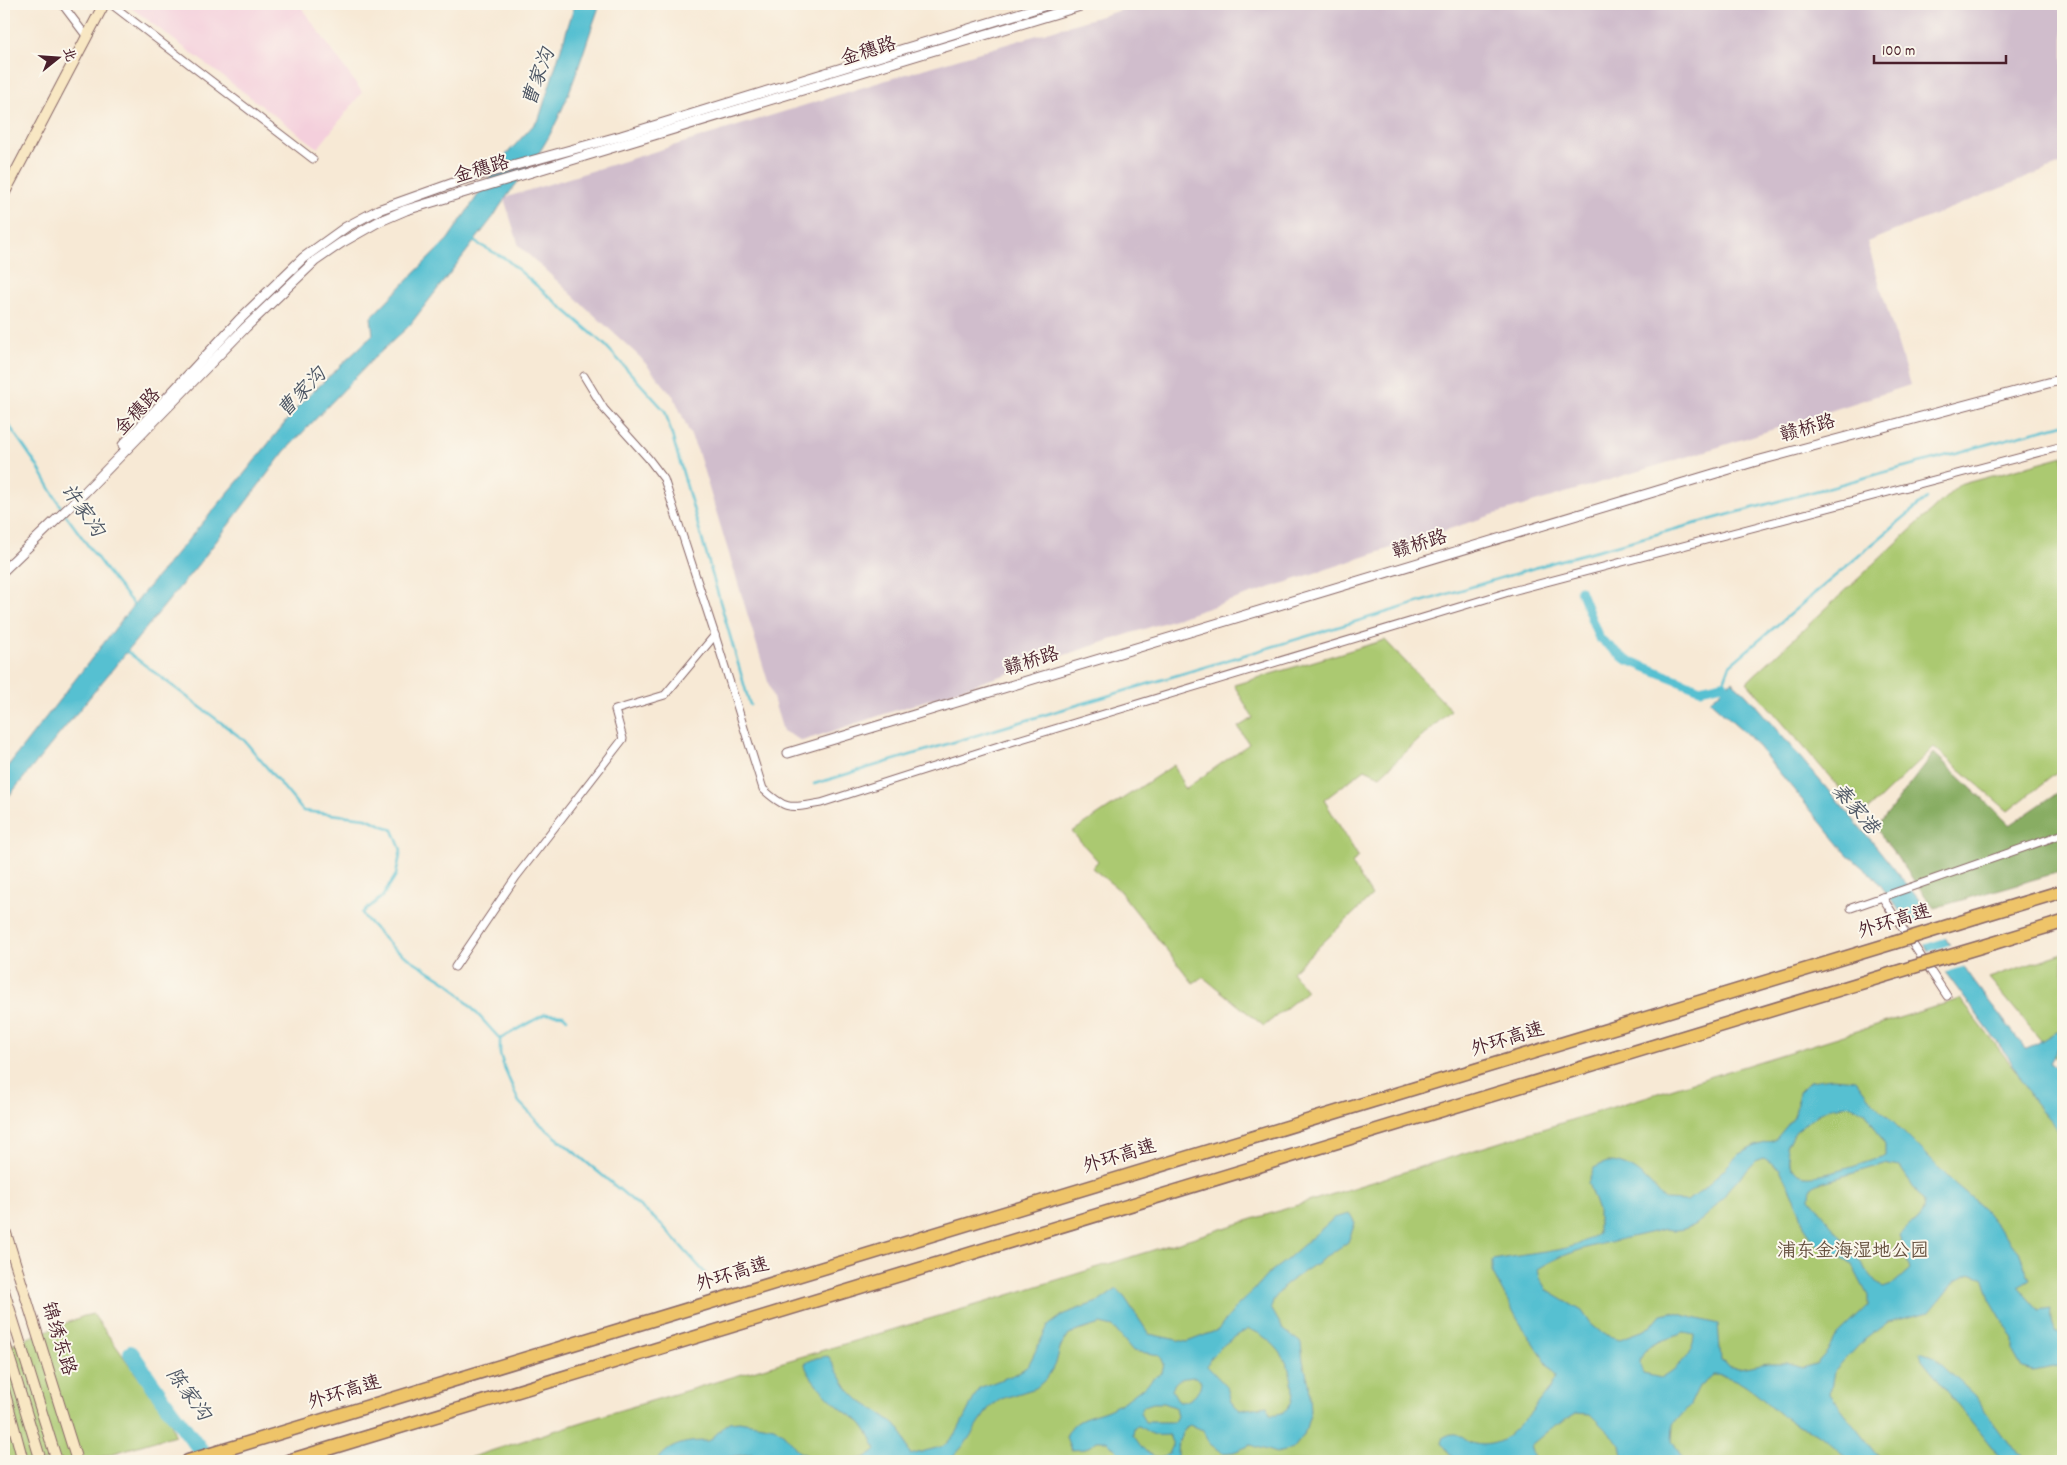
<svg xmlns="http://www.w3.org/2000/svg" width="2067" height="1465" viewBox="0 0 2067 1465" font-family="Dekko,'LXGW WenKai TC',sans-serif">
<rect width="100%" height="100%" fill="#fbf7ec"/>
<filter id="ink" filterUnits="userSpaceOnUse"><feTurbulence type="fractalNoise" baseFrequency=".02" numOctaves="2"/><feDisplacementMap in="SourceGraphic" scale="10" xChannelSelector="R" yChannelSelector="G"/><feConvolveMatrix kernelMatrix="1 2 1 2 8 2 1 2 1" color-interpolation-filters="sRGB"/></filter>
<filter id="wash" filterUnits="userSpaceOnUse"><feTurbulence type="fractalNoise" baseFrequency=".0096" numOctaves="4" result="noise"/><feDisplacementMap in="SourceGraphic" scale="20" xChannelSelector="R" yChannelSelector="G"/><feGaussianBlur stdDeviation="1.12" result="paint"/><feColorMatrix in="noise" values="0 0 0 0 0 0 0 0 0 0 0 0 0 0 0 0 0 1.4 0 .05"/><feComposite in="paint" operator="in"/></filter>
<g filter="url(#wash)">
<rect width="100%" height="100%" fill="#f7e9d5"/>
<polygon fill="#f4cfdc" points="130,4 299,4 362,92 318,148 129,6"/>
<polygon fill="#d0bdcc" points="1141,4 2063,4 2063,163 1867,242 1910,385 1706,451 1492,515 802,741 783,731 698,452 674,397 640,357 519,246 504,198 893,78"/>
<g fill="#abc971" stroke="#7a744e">
<polygon points="2063,456 2063,768 2008,811 1934,747 1863,815 1747,682 1959,485"/>
<polygon points="1385,640 1451,710 1380,776 1365,769 1324,800 1358,856 1352,864 1372,896 1292,972 1307,991 1264,1026 1203,977 1193,983 1118,889 1092,868 1098,861 1072,832 1174,765 1185,789 1249,744 1238,727 1253,718 1234,685"/>
<polygon points="2063,953 2063,1067 1989,978"/>
<polygon points="1960,999 2063,1131 2063,1461 459,1461 614,1412 983,1303"/>
<polygon points="93,1314 171,1423 175,1435 87,1461 4,1461 4,1340 10,1345 84,1316"/>
</g>
<polygon fill="#88ad63" stroke="#696647" points="1934,753 2010,825 2063,789 2063,871 1934,908 1876,828"/>
<g fill="#56c0d1" stroke="#50707e" fill-rule="evenodd">
<path d="M575,4H600C583,51 567,111 539,153C525,175 507,193 494,216L409,326L373,359L284,452L205,556L4,802V771L138,599L244,474L300,404L373,335L371,317L448,239L504,157L539,119Z"/>
<polygon points="1732,681 1746,694 1875,845 1928,911 1971,978 2026,1049 2028,1049 2054,1033 2063,1030 2063,1041 2061,1042 2050,1063 2061,1073 2063,1135 2034,1102 2009,1058 1876,879 1847,854 1750,737 1710,701"/>
<path d="M1832,1078L1856,1080L1870,1099L1955,1184L1980,1205L2020,1254L2030,1279L2018,1286L2040,1311L2051,1309C2050,1319 2051,1325 2056,1333H2063V1368L2058,1366L2034,1371L2023,1368L2014,1352V1340L1990,1299L1984,1279L1970,1274L1955,1281L1930,1312L1888,1322L1859,1344L1834,1371L1830,1394L1882,1461H1850C1839,1451 1827,1440 1814,1432C1809,1429 1802,1428 1796,1425C1768,1410 1747,1375 1713,1375L1698,1388L1690,1405L1673,1425L1672,1440L1684,1461H1624L1621,1445L1590,1414L1576,1413L1550,1429L1530,1446L1535,1461H1455L1442,1443L1444,1437C1460,1428 1461,1441 1475,1444C1484,1446 1497,1444 1504,1439C1519,1427 1549,1394 1556,1377L1518,1320L1492,1272V1260L1558,1250L1577,1245L1598,1234V1211L1588,1183L1594,1168C1598,1166 1604,1163 1608,1162C1632,1161 1651,1184 1665,1200L1687,1201L1706,1187L1739,1154L1755,1146L1775,1140L1794,1117L1799,1092L1810,1081ZM1848,1105L1865,1111L1885,1145V1156C1869,1161 1812,1183 1798,1174C1789,1167 1788,1155 1786,1146L1796,1131L1814,1117L1831,1107ZM1764,1158L1780,1169L1799,1209L1804,1226L1816,1244L1832,1254L1840,1256L1852,1265L1868,1296V1306L1833,1340L1826,1353L1816,1364L1801,1368L1787,1363H1768L1739,1368L1731,1367L1721,1361L1718,1324L1671,1312L1661,1314L1651,1326L1642,1331L1620,1339L1603,1334L1591,1324L1582,1311L1548,1291L1540,1277L1538,1269C1573,1246 1624,1240 1665,1229C1696,1236 1714,1208 1731,1187C1739,1178 1748,1170 1756,1161ZM1884,1164L1900,1167L1924,1202L1923,1211L1918,1221L1908,1226L1899,1235L1910,1269L1892,1285L1883,1288L1876,1282L1810,1198L1811,1187L1817,1184ZM1684,1333L1694,1335C1694,1354 1677,1369 1661,1378L1643,1374C1642,1370 1640,1365 1640,1362C1641,1343 1670,1339 1684,1333Z"/>
<path d="M1350,1214L1355,1223L1348,1242L1286,1284L1274,1299L1271,1308L1283,1329L1301,1343L1303,1361L1309,1383L1311,1411L1304,1435L1293,1449L1276,1453L1251,1445L1234,1452L1222,1453L1210,1444L1203,1430L1189,1425C1179,1434 1175,1448 1178,1461H1127L1107,1441H1097L1086,1449L1071,1450L1066,1437C1075,1413 1095,1418 1114,1407C1131,1398 1147,1384 1162,1372L1164,1364L1160,1355L1133,1351L1113,1327L1100,1324L1069,1334L1060,1348L1056,1363L1047,1378L1036,1388L1001,1399L989,1408L965,1444L951,1459L945,1461H846C857,1460 869,1458 876,1450C873,1440 867,1430 860,1422C856,1418 849,1415 844,1411C833,1402 805,1376 805,1363L816,1358L828,1356L848,1389L859,1400L886,1417L901,1430L910,1455L944,1446L957,1432L979,1388L1016,1374L1028,1366L1048,1326L1064,1314L1100,1301L1117,1289L1125,1298L1149,1334L1187,1342L1218,1330L1238,1305L1253,1291L1269,1273L1284,1262L1334,1218ZM1249,1329C1261,1333 1275,1344 1282,1355C1294,1373 1303,1418 1270,1414L1267,1406L1240,1410L1231,1402L1227,1387L1207,1366C1210,1352 1236,1335 1249,1329ZM1195,1377L1201,1381C1200,1394 1191,1402 1179,1402L1172,1390C1175,1378 1183,1378 1195,1377ZM1153,1403H1164L1175,1407L1177,1416L1174,1422H1145L1140,1413L1144,1406ZM1139,1426C1153,1435 1150,1436 1169,1435L1173,1445L1169,1454C1151,1463 1143,1449 1133,1435L1134,1427Z"/>
<polygon points="1920,1352 1932,1356 1974,1395 2008,1443 2029,1461 2003,1461 1922,1360"/>
<path d="M739,1421L774,1427L784,1434L799,1452L820,1460L829,1461H787L778,1457L751,1454L699,1461H657C670,1443 688,1441 709,1441L729,1422Z"/>
</g>
<g fill="#f7e9d5">
<polygon points="1934,916 1948,937 1923,945 1908,924"/>
<polygon points="1952,944 1966,966 1943,973 1928,952"/>
</g>
<g fill="none" stroke-linecap="round" stroke-linejoin="round">
<g stroke="#56c0d1" stroke-width="2.5">
<polyline points="471,240 506,259 605,345 665,411 750,705"/>
<polyline points="4,418 38,467 62,509"/>
<polyline points="65,514 108,573 134,605"/>
<polyline points="125,650 244,740 303,811 366,818 393,830 401,850 396,875 382,897 362,913 366,919 393,948 451,985 500,1039 545,1014 563,1015 567,1019"/>
<polyline points="1723,684 1730,665 1927,498"/>
<polyline points="814,784 1561,560 2063,424"/>
<polyline points="500,1039 500,1054 505,1070 519,1102 539,1123 661,1224 705,1273"/>
</g>
<polyline stroke="#56c0d1" stroke-width="9" points="1580,590 1599,638 1625,659 1700,689 1723,684 1733,695"/>
<polyline stroke="#56c0d1" stroke-width="16" points="131,1353 169,1408 209,1461"/>
</g>
</g>
<g filter="url(#ink)">
<g fill="none" stroke-linecap="round" stroke-linejoin="round">
<defs>
<g id="minor">
<polyline points="62,4 87,37"/>
<polyline points="111,4 313,159"/>
<path d="M584,376L604,409L648,458L664,479L715,635L763,789C787,811 790,808 821,803L1008,743L1512,591L2063,446"/>
<polyline points="1882,897 1947,996"/>
<polyline points="1851,908 2063,834"/>
<polyline points="455,967 516,877 623,739 615,710 665,695 715,635"/>
</g>
<g id="tertiary">
<polyline points="123,445 239,320 303,258 346,227 378,210 462,180 621,136 1050,4"/>
<polyline points="4,570 85,492 246,327 315,261 341,243 378,222 406,210 1087,4"/>
<polyline points="788,753 1753,462 2063,379"/>
</g>
<g id="secondary">
<polyline points="4,194 104,4"/>
<polyline points="4,1227 77,1461"/>
<polyline points="4,1291 57,1461"/>
<polyline points="4,1340 41,1461"/>
<polyline points="4,1390 23,1461"/>
</g>
<g id="motorway">
<polyline points="1977,917 2063,891"/>
<polyline points="1994,943 2063,922"/>
<polyline points="188,1461 1893,943"/>
<polyline points="288,1461 1910,968"/>
</g>
</defs>
<use href="#minor" stroke="#876666" stroke-width="9"/>
<use href="#tertiary" stroke="#876666" stroke-width="11"/>
<use href="#secondary" stroke="#876666" stroke-width="12"/>
<use href="#motorway" stroke="#876666" stroke-width="15"/>
<use href="#minor" stroke="#fff" stroke-width="7"/>
<use href="#tertiary" stroke="#fff" stroke-width="9"/>
<use href="#secondary" stroke="#f8e7c3" stroke-width="10"/>
<use href="#motorway" stroke="#eec469" stroke-width="12"/>
<defs>
<g id="motorway-bridge">
<polyline points="1893,943 1977,917"/>
<polyline points="1910,968 1994,943"/>
</g>
</defs>
<use href="#motorway-bridge" stroke="#876666" stroke-width="15" stroke-linecap="butt"/>
<use href="#motorway-bridge" stroke="#eec469" stroke-width="12"/>
</g>
</g>
<g text-anchor="middle" dominant-baseline="central" stroke-width="4" stroke-linejoin="round" paint-order="stroke">
<g font-size="19" fill="#4a1f2b" stroke="#fbf7ec">
<text transform="translate(869 53) rotate(-17)">金穗路</text>
<text transform="translate(482 171) rotate(-16)">金穗路</text>
<text transform="translate(139 413) rotate(-46)">金穗路</text>
<text transform="translate(1808 430) rotate(-16)">赣桥路</text>
<text transform="translate(1420 546) rotate(-17)">赣桥路</text>
<text transform="translate(1032 663) rotate(-17)">赣桥路</text>
<text transform="translate(1895 923) rotate(-17)">外环高速</text>
<text transform="translate(1508 1041) rotate(-17)">外环高速</text>
<text transform="translate(1120 1158) rotate(-17)">外环高速</text>
<text transform="translate(733 1276) rotate(-17)">外环高速</text>
<text transform="translate(57 1339) rotate(73)">锦绣东路</text>
<text transform="translate(345 1394) rotate(-17)">外环高速</text>
</g>
<g font-size="19" fill="#675240" stroke="#fbf7ec">
<text x="1853" y="1252">浦东金海湿地公园</text>
</g>
<g font-size="20" font-style="italic" fill="#4e5765" stroke="#fbf7ec">
<text transform="translate(540 78) rotate(-70)">曹家沟</text>
<text transform="translate(303 394) rotate(-46)">曹家沟</text>
<text transform="translate(81 511) rotate(55)">许家沟</text>
<text transform="translate(1854 810) rotate(49)">秦家港</text>
<text transform="translate(187 1395) rotate(54)">陈家沟</text>
</g>
</g>
<rect width="2067" height="1465" fill="none" stroke="#fbf7ec" stroke-width="20"/>
<g transform="translate(58 58) rotate(73)" stroke="#fbf7ec" stroke-width="4" paint-order="stroke">
<path d="M0-4L9 19L0 12L-9 19Z" fill="#4a1f2b"/>
<text y="-8" font-size="14" font-weight="bold" text-anchor="middle" fill="#4a1f2b">北</text>
</g>
<path d="M1874 55v8h132v-8" fill="none" stroke="#4a1f2b" stroke-width="2.5"/>
<text x="1882" y="55" font-size="15" fill="#4a1f2b" stroke="#fbf7ec" stroke-width="4" paint-order="stroke">100 m</text>
</svg>
